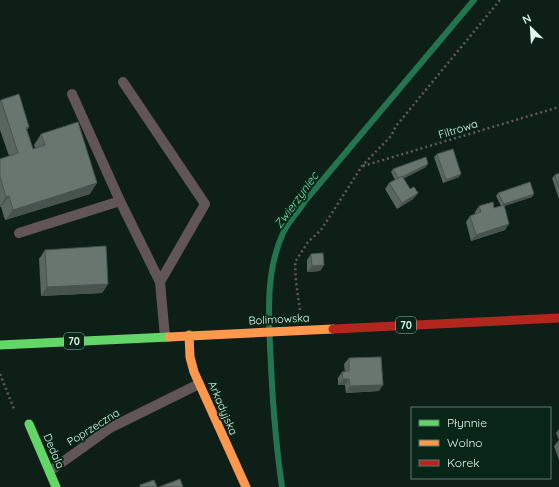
<svg xmlns="http://www.w3.org/2000/svg" width="559" height="487" viewBox="0 0 559 487" font-family="Quicksand,sans-serif">
<rect width="100%" height="100%" fill="#0e1f17"/>
<g fill="none" stroke-linecap="round" stroke-linejoin="round">
<path stroke="#227550" stroke-width="6" d="M282,487C276,446 273,407 271,366C269,322 264,272 284,231C290,220 299,211 305,201L474,0"/>
<g stroke="#5f5b5c" stroke-width="2.5" stroke-dasharray="2 3" stroke-linecap="butt">
<polyline points="363,166 559,107"/>
<polyline points="300,310 296,282 295,262 308,242 321,230 362,166 391,136 396,126 500,0"/>
<polyline points="0,374 14,409"/>
</g>
<g stroke="#615558" stroke-width="10">
<polyline points="123,82 205,204 160,282"/>
<polyline points="72,94 120,201 160,282 165,337"/>
<polyline points="19,233 120,201"/>
<polyline points="50,471 110,428 199,384"/>
</g>
<g stroke="#63d668" stroke-width="9">
<polyline points="0,345 169,337"/>
<polyline points="29,424 56,487"/>
</g>
<g stroke="#ff974d" stroke-width="9">
<polyline points="189,335 190,357 194,372 246,487"/>
<polyline points="169,337 333,329"/>
</g>
<polyline stroke="#b3261e" stroke-width="9" points="333,329 559,318"/>
</g>
<g fill="#59655f">
<polygon points="1,100 29,127 27,130 33,149 35,148 34,145 41,134 90,194 5,220 1,207 0,207 0,159 9,156 0,130 0,101"/>
<polygon points="437,154 459,177 443,183 434,157"/>
<polygon points="426,167 403,179 410,189 418,193 413,199 397,209 385,189 389,183 395,180 391,172 393,169"/>
<polygon points="559,173 559,199 552,178 555,175"/>
<polygon points="498,193 532,197 504,206 505,230 471,241 466,222 470,216 475,214 475,212 479,206 494,208 501,206 496,196"/>
<polygon points="45,250 108,284 102,293 41,296 39,259"/>
<polygon points="311,254 324,265 320,271 307,272 307,260"/>
<polygon points="349,358 379,391 346,393 345,385 338,385 338,378 342,372 345,372 344,364"/>
<polygon points="559,429 559,460 554,446 559,440 556,433"/>
</g>
<g fill="#49534d">
<polygon points="428,164 426,167 396,182 398,179"/>
<polygon points="461,174 459,177 443,183 446,180"/>
<polygon points="97,183 90,194 5,220 13,210"/>
<polygon points="418,193 413,199 397,209 402,203"/>
<polygon points="534,194 532,197 502,207 504,204"/>
<polygon points="9,196 1,207 0,207 0,206 6,197"/>
<polygon points="509,224 505,230 471,241 476,235"/>
<polygon points="324,265 320,271 307,272 312,266"/>
<polygon points="108,284 102,293 41,296 47,287"/>
<polygon points="343,379 349,379 345,385 338,385"/>
<polygon points="383,385 379,391 346,393 350,386"/>
</g>
<g fill="#68766e" stroke="#49534d">
<polygon points="19,94 29,127 26,128 33,149 45,145 41,134 78,122 97,183 13,210 9,196 6,197 0,177 0,159 18,153 1,100"/>
<polygon points="453,149 461,174 446,180 437,154"/>
<polygon points="426,157 428,164 402,177 402,176 398,178 393,169"/>
<polygon points="559,173 559,189 555,175"/>
<polygon points="402,176 410,189 414,187 418,193 402,203 389,183"/>
<polygon points="530,182 534,194 504,204 498,193"/>
<polygon points="493,202 494,208 504,205 509,224 476,235 470,216 481,212 479,206"/>
<polygon points="106,246 108,284 47,287 45,250"/>
<polygon points="323,253 324,265 312,266 311,254"/>
<polygon points="381,357 383,385 350,386 349,379 343,379 342,372 349,371 349,358"/>
<polygon points="180,479 183,487 159,487"/>
<polygon points="154,480 157,487 140,487 140,485"/>
</g>
<g text-anchor="middle" dominant-baseline="central" stroke-width="4" stroke-linejoin="round" paint-order="stroke">
<g fill="#072618" stroke="#a1b6ab" stroke-width="1">
<rect x="396" y="317" width="20" height="16" rx="3"/>
<rect x="64" y="333" width="20" height="16" rx="3"/>
</g>
<g font-size="10" font-weight="bold" fill="#e3f4ea">
<text x="406" y="325">70</text>
<text x="74" y="341">70</text>
</g>
<g font-size="11" fill="#e3f4ea" stroke="#072618">
<text transform="translate(458 129) rotate(-17)">Filtrowa</text>
<text transform="translate(279 319) rotate(-3)">Bolimowska</text>
<text transform="translate(223 408) rotate(67)">Arkadyjska</text>
<text transform="translate(93 427) rotate(-32)">Poprzeczna</text>
<text transform="translate(54 451) rotate(67)">Dedala</text>
</g>
<g font-size="12" font-style="italic" fill="#6fe3a9" stroke="#072618">
<text transform="translate(296 200) rotate(-54)">Zwierzyniec</text>
</g>
</g>
<rect x="411" y="407" width="140" height="72" fill="#072618" stroke="#5f786c"/>
<rect x="419" y="420" width="20" height="6" fill="#63d668" stroke="#5f786c"/>
<text x="447" y="427" font-size="12" fill="#e3f4ea">Płynnie</text>
<rect x="419" y="440" width="20" height="6" fill="#ff974d" stroke="#5f786c"/>
<text x="447" y="447" font-size="12" fill="#e3f4ea">Wolno</text>
<rect x="419" y="460" width="20" height="6" fill="#b3261e" stroke="#5f786c"/>
<text x="447" y="467" font-size="12" fill="#e3f4ea">Korek</text>
<g transform="translate(531 28) rotate(335)" stroke="#072618" stroke-width="3" paint-order="stroke">
<path d="M0-3L7 15L0 10L-7 15Z" fill="#e3f4ea"/>
<text y="-6" font-size="11" font-weight="bold" text-anchor="middle" fill="#e3f4ea">N</text>
</g>
</svg>
